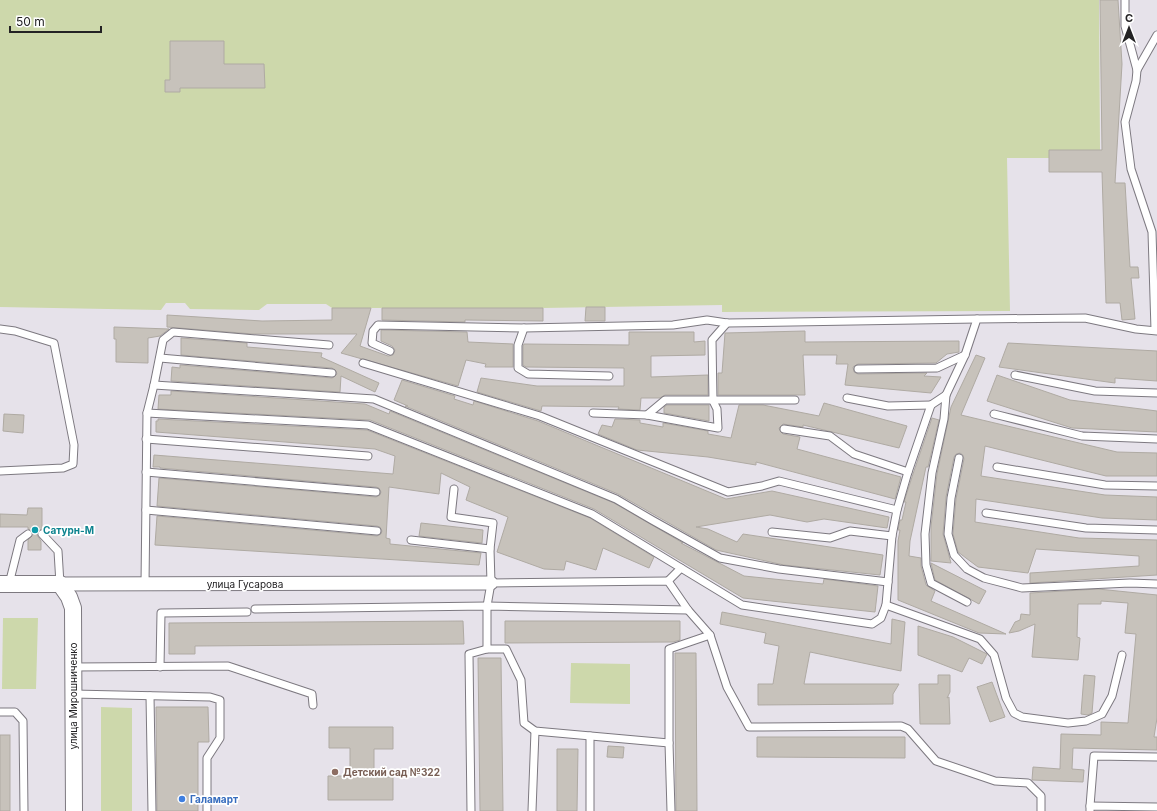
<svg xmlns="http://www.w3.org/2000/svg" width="1157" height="811" viewBox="0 0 1157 811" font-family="Inter,sans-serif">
<rect width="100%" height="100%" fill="#e6e2ea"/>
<g fill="#cdd8ab">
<polygon points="0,0 1099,0 1100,150 1049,150 1049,158 1007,158 1010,311 722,312 722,305 543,308 332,308 326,304 267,304 259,310 190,309 185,303 166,303 161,310 0,307"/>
<polygon points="3,618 38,618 36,689 2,689"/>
<polygon points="571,663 630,664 630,704 570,703"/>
<polygon points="101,707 132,708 132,811 101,811"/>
</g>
<g fill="#c7c2bb" stroke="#afaaa3">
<polygon points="1100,0 1118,0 1122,64 1115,183 1125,183 1130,267 1138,267 1139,278 1131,278 1135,319 1122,320 1120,303 1106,303 1102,172 1049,172 1049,150 1102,150"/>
<polygon points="170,41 224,41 224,64 264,64 265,88 180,88 180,92 165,92 165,80 170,80"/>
<polygon points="586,307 605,307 605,321 585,321"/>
<polygon points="332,308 371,308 360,346 388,356 393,355 395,350 392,346 381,341 381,330 467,332 468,342 513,344 513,367 485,367 486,364 466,360 458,386 341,353 357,334 253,334 167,327 167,315 262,321 332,320"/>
<polygon points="382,308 543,308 543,321 465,320 465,322 382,320"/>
<polygon points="114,327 169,329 160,336 148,338 148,363 116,362 116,339 114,339"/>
<polygon points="805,331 805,342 959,341 959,352 947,354 936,363 858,364 853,367 854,372 858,374 927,373 924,376 941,377 931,393 845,385 848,364 836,364 837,355 803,355 805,395 718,395 718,373 722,373 725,333"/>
<polygon points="629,332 694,332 694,342 705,341 705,355 651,356 651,377 708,375 708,395 665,395 660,398 641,398 640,410 618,409 619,407 542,406 541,411 477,392 481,378 537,386 624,386 624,368 526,367 523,365 523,346 524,344 629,345"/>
<polygon points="181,338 247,343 247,347 322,353 321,357 379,383 375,392 341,376 340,392 171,381 172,367 180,368 180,365 332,378 334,377 337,374 336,371 332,368 181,355"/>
<polygon points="1008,343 1157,351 1157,381 1115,378 1115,383 999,367"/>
<polygon points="976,355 985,358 961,415 1117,452 1157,453 1157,476 1106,476 985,446 981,476 1105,495 1157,497 1157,520 1102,518 976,499 975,522 1079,538 1157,540 1157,575 1030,583 1030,573 1139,566 1139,556 1036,549 1028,573 978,567 958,552 953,534 956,499 964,459 963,455 960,453 956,454 954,457 946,497 943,534 951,563 931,561 931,527 937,474 951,407"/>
<polygon points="997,375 1070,400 1157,411 1157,432 1072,428 987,401"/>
<polygon points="402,380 455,396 454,399 473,405 474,401 538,421 726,499 772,491 889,517 887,528 824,519 807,522 770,515 696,527 708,529 737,542 743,534 883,555 880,575 784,565 716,550 618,494 405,406 408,406 394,400"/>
<polygon points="171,391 365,404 389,414 390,411 614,503 683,543 681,543 744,576 823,584 824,579 878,586 875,612 743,598 594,509 370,420 158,409 159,395 171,395"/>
<polygon points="824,403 907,426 899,448 803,425 803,427 783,424 779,428 780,431 783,434 800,437 797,449 901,477 895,499 756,462 756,465 708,457 637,450 598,434 602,425 612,427 615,419 640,420 640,423 663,427 663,423 708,431 708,434 731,438 739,405 763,405 819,416"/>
<polygon points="667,405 709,405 709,421 664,413 664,407"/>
<polygon points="4,414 24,415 23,433 3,431"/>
<polygon points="932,418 939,420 928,467 926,467 910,541 909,556 921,558 921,566 926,585 935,591 931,601 1006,634 979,633 898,600 898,541 900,530 898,530 900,520 902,520 906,502 904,502 913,474"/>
<polygon points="158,419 367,430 590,518 654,557 649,568 603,548 596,570 566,561 564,570 544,569 497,552 508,517 466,500 470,487 441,473 439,494 389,487 386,538 390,539 390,544 481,553 479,565 155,545 157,516 377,536 381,534 382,531 380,527 377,526 157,506 159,478 376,497 380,495 381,492 379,488 376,487 160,468 160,467 153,467 154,455 393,474 395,456 375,449 156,432 156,421 158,421"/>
<polygon points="28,508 42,508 42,529 38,531 37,535 41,541 41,550 28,550 28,540 32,536 33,534 32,531 28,529 28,527 0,527 0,514 27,515"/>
<polygon points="421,523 483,530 482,543 419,536"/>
<polygon points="931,563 986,591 979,604 935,580"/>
<polygon points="1098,589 1157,595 1157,718 1154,737 1157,737 1157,750 1073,748 1072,769 1084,770 1083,782 1032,780 1033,767 1060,769 1061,734 1101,735 1101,722 1128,723 1136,634 1125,633 1128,603 1101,601 1101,604 1078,604 1077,637 1080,638 1078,660 1032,657 1035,624 1019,631 1009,633 1015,622 1020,620 1021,614 1030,615 1030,593"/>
<polygon points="722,612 891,644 892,619 905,622 901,671 810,652 804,684 899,684 893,694 893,704 758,705 758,684 773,684 779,646 764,643 766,633 720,624"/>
<polygon points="463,621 464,644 195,646 195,654 169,654 169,623"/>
<polygon points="505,621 680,621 680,640 673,642 505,643"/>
<polygon points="918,626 953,637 987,654 982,664 969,658 962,672 918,655"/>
<polygon points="675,653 696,653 697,811 676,811"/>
<polygon points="478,658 501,658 503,811 480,811"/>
<polygon points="938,675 950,675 950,692 947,698 949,697 950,724 920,724 919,684 938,684"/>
<polygon points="1084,675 1095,676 1092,713 1088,715 1081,714"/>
<polygon points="992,682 1005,717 990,722 977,687"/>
<polygon points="156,707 208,707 209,742 198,742 198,811 157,811"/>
<polygon points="329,727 393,727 393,749 374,749 374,777 393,777 393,800 328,800 328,776 350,776 350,748 329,748"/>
<rect x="0" y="735" width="10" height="76"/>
<polygon points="757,737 905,737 905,758 757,757"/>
<polygon points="608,746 624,747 623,758 607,757"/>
<polygon points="557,749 578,749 577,811 557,811"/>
</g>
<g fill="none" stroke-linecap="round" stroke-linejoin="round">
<defs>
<g id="service">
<polyline points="1125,0 1125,26 1137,70 1136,81 1125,122 1131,169 1152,232 1155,330"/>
<polyline points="1137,70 1157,35"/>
<polyline points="524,328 518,345 518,368 528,374 609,376"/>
<polyline points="0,329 15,331 54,343 74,445 73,464 63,468 0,471"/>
<polyline points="390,351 372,343 373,331 378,325 524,328 673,325 707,320 727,323 977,319"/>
<polyline points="160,358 332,373"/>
<polyline points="363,363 540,416 728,492 762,486 779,481 897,510"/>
<polyline points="858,369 937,368 965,355"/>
<polyline points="1015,375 1095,391 1157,393"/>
<polyline points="154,385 163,340 173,332 329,345"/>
<polyline points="946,395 944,419 932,473 925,534 926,565 931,583 967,602"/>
<polyline points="847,398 888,406 931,405"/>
<polyline points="147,413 368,425 592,514 681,568"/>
<polyline points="593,413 647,415 718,428 717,409 713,401 712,340 727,323"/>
<polyline points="994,414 1082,436 1157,439"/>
<polyline points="647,415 665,400 795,400"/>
<polyline points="784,429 830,436 854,454 908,472"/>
<polyline points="146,439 368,456"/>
<polyline points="959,458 951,498 948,534 954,555 967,569 984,578 1022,588 1130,583 1157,584"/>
<polyline points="997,467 1105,485 1157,486"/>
<polyline points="146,472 376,492"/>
<polyline points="454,489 451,517 493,523 490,549 491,583 487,606 487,649 506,649 521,680 524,723 535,731 669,743"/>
<polyline points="146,510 377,531"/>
<polyline points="986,513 1086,528 1157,530"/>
<polyline points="772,532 830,538 850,531 892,536"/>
<polyline points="42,534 58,551 60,584"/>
<polyline points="411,540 490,549"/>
<polyline points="668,581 681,568 742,605 872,624 881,618 886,605 888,582"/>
<polyline points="491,583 668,581 688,610 710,635 727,687 749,727 901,726 908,729 936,761 995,781 1028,783 1041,796 1041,811"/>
<polyline points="9,584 20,540 28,534"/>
<polyline points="145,585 147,413 154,385 374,399 616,499 652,520 720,558 779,569 888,582 892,536 897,510 908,472 931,405 946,395 965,355 977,319 1085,318 1136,329 1157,331"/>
<polyline points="886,605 980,639 994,655 1006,698 1014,713 1022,717 1068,723 1086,721 1102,714 1112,696 1122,655"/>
<polyline points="255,609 487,606 688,610"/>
<polyline points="74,667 228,666 312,694 313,705"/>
<polyline points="160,667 161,613 247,612"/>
<polyline points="73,694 210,697 220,700 220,738 207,758 207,811"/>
<polyline points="150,696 152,811"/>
<polyline points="0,712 15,712 23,721 24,811"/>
<polyline points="590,736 590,811"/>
<polyline points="1090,806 1094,756 1157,757"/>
<polyline points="471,811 469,654 487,649"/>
<polyline points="532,811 535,731"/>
<polyline points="671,811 669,743 669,649 710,635"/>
<polyline points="1090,811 1090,806 1157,807"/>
</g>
<polyline id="minor" points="60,584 491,583"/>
<polyline id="tertiary" points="0,584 60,584 69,597 73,608 74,811"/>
</defs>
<use href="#service" stroke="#7d7980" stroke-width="9"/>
<use href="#minor" stroke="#7d7980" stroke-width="15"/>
<use href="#tertiary" stroke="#7d7980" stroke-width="18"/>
<use href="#service" stroke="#fff" stroke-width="7"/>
<use href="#minor" stroke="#fff" stroke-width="13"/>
<use href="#tertiary" stroke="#fff" stroke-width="16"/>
</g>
<circle fill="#0f9aa8" stroke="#fff" stroke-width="1.5" cx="35" cy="530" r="4"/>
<circle fill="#8d6e63" stroke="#fff" stroke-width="1.5" cx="335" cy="772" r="4"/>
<circle fill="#3f7fe0" stroke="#fff" stroke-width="1.5" cx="182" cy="799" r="4"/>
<g text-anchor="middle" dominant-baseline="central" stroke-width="3.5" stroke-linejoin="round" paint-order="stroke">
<g font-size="10" font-weight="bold" fill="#0d838f" stroke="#fff" text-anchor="start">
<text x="43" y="530">Сатурн-М</text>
</g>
<g font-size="10" fill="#232224" stroke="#fff">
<text x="245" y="584">улица Гусарова</text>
<text transform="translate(73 696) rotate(-90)">улица Мирошниченко</text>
</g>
<g font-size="10" font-weight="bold" fill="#785e54" stroke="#fff" text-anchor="start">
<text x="343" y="772">Детский сад №322</text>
</g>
<g font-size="10" font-weight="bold" fill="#366cbe" stroke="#fff" text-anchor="start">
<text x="190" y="799">Галамарт</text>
</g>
</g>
<g transform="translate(1129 28)" stroke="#ffffff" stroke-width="3" paint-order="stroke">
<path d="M0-3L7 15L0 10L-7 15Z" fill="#232224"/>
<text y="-6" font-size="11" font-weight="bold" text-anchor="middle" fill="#232224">С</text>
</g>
<path d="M10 26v6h91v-6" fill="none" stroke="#232224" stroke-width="2"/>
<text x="16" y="26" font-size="12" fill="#232224" stroke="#ffffff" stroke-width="3" paint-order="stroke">50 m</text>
</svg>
